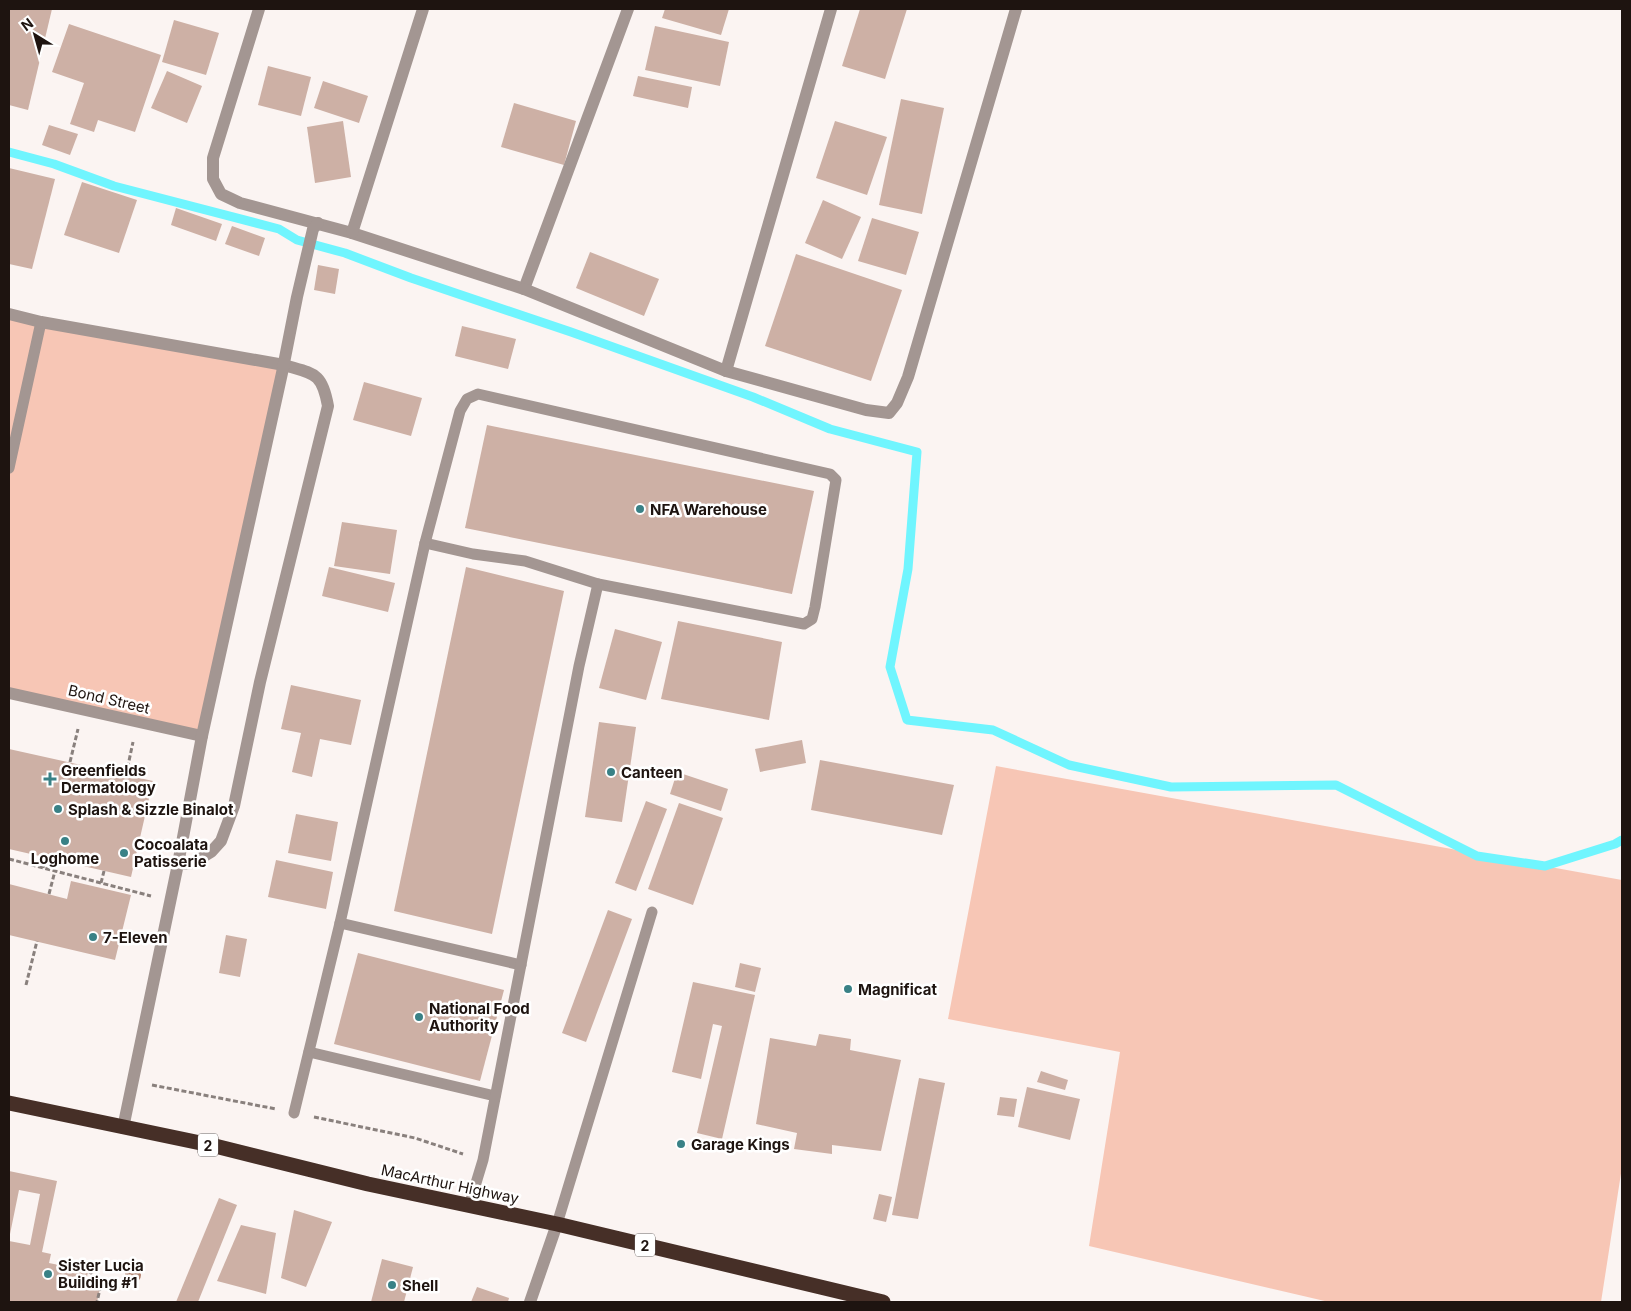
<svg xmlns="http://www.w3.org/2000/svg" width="1631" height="1311" viewBox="0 0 1631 1311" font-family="Inter,sans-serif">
<rect width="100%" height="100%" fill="#fbf4f2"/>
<g fill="#f7c6b5">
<polygon points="9,314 284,365 202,736 9,693"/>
<polygon points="996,766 1622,880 1622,1167 1601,1302 1329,1302 1089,1246 1120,1052 948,1019"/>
</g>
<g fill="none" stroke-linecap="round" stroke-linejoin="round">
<polyline stroke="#70f5fe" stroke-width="9" points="9,152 54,164 114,186 279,229 297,240 345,253 411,278 571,332 753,397 830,429 917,452 908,569 890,667 907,720 993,730 1069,765 1171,787 1336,785 1477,856 1545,866 1615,844 1622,840"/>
</g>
<g fill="#cdb0a5">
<polygon points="9,9 52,9 28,110 9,105"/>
<polygon points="665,9 729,9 721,35 662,18"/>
<polygon points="860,9 907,9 885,79 842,66"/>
<polygon points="174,20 219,33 206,75 162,62"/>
<polygon points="69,24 161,55 135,132 98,120 94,132 70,124 84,83 52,72"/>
<polygon points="655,26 729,42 720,86 645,70"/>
<polygon points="268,66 311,77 301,116 258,105"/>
<polygon points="167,71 202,86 187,123 151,108"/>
<polygon points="638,76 692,87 688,108 633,96"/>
<polygon points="323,81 368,96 359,123 314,108"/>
<polygon points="901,99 944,108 922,214 879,205"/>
<polygon points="514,103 576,121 564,165 501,147"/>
<polygon points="343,121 351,177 315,183 307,127"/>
<polygon points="835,121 887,137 867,195 816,178"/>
<polygon points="49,125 78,134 70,155 42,145"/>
<polygon points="9,168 55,179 32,269 9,264"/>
<polygon points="82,182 137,200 119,253 64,235"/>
<polygon points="823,200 861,217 842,259 805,243"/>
<polygon points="176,208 222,224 216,241 171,225"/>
<polygon points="872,218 919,232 906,275 858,261"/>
<polygon points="232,226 265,238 259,256 225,244"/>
<polygon points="590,252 659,279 644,316 576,288"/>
<polygon points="796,254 902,290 871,381 765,346"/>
<polygon points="318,265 339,269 335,294 314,290"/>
<polygon points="462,326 516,339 508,369 455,356"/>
<polygon points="364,382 422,398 411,436 353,420"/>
<polygon points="487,425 814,491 792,594 465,528"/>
<polygon points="342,522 397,530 390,574 334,566"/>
<polygon points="329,567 395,583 388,612 322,596"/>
<polygon points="466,567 564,591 492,934 394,911"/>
<polygon points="678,621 782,642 769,720 661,699"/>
<polygon points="615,629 662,642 646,700 599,688"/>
<polygon points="291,685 361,700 351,745 320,739 312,777 292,772 301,733 281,729"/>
<polygon points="599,722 636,727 622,822 585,817"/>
<polygon points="802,740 806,763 760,772 755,749"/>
<polygon points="9,749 153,781 131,877 9,849"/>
<polygon points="820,760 954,785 942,835 811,810"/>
<polygon points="677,772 728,789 721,811 670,794"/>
<polygon points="646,801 667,809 636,891 615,883"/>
<polygon points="679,803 723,818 693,905 648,889"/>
<polygon points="296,814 338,822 331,861 288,853"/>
<polygon points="276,860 333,872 326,909 268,897"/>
<polygon points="71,881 131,895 115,960 9,935 9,884 67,899"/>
<polygon points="608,910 632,919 586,1042 562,1033"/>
<polygon points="226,935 247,939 240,977 219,973"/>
<polygon points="358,953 504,990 480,1081 334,1044"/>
<polygon points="740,963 761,968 755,992 735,987"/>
<polygon points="693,982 755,995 722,1139 697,1133 722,1026 713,1024 701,1079 672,1072"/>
<polygon points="819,1034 851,1039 850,1050 901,1060 881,1151 832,1145 832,1154 794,1149 797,1133 756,1124 770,1038 816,1046"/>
<polygon points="1041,1071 1068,1080 1065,1090 1037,1082"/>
<polygon points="919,1078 945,1083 918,1219 892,1215"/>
<polygon points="1027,1087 1080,1099 1070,1140 1018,1127"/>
<polygon points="1000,1097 1017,1099 1014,1117 997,1115"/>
<polygon points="9,1171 57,1181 42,1252 51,1254 49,1263 88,1271 87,1277 102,1280 97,1302 9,1302 9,1241 30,1245 40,1194 19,1190 9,1239"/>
<polygon points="879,1194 892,1197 886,1222 873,1219"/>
<polygon points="219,1198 237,1205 198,1302 176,1302"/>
<polygon points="294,1210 332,1222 306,1287 281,1278"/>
<polygon points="241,1225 276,1233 266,1294 217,1281"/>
<polygon points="382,1259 413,1267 404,1302 371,1302"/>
<polygon points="477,1287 509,1298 508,1302 471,1302"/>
</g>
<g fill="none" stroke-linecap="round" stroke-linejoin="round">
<g stroke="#89807d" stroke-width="3" stroke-dasharray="5 2.5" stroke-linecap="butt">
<polyline points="70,762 78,729"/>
<polyline points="126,775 133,742"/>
<polyline points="9,859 151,896"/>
<polyline points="43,868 45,857"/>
<polyline points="101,883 104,871"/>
<polyline points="49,894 55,871"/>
<polyline points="26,985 37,941"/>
<polyline points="152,1085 276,1109"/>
<polyline points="314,1117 415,1138 463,1154"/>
<polyline points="88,1271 102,1280 97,1302"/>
</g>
<g stroke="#a39692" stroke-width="11">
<polyline points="9,468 41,322"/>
<polyline points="425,543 460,411 467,399 478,394 830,474 836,480 815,607 812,619 804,624 598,584"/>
<polyline points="340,923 521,965"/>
<polyline points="309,1052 495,1096"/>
<polyline points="294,1113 340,923 425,543 473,554 525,561 598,584 579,666 483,1160 469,1206"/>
<polyline points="557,1224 652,912"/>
</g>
<g stroke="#a39692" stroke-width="12">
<polyline points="259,9 213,158 213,179 221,194 240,203 352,233 524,289 628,9"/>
<polyline points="352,233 423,9"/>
<polyline points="524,289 726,371 866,410 889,413 897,403 908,377 1016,9"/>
<path d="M9,314L41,322L284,365C314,374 322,372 328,406L260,682L234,806L221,841L211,852L193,863L178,864"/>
<polyline points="726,371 831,9"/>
<polyline points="9,693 202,736"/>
<polyline points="123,1128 178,864 202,736 282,373 297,297 313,229 318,223"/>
<polyline points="530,1302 557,1224"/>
</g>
<polyline stroke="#462f27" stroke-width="15" points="9,1103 215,1146 368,1184 557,1224 883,1302"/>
</g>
<circle fill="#b1836f" cx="133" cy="1275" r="8"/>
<g fill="#398186" stroke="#fff" stroke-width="2">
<circle cx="640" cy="509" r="5"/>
<circle cx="611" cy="772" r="5"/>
<path d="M47.5 771.5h5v5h5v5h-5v5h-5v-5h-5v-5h5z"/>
<circle cx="58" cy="809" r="5"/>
<circle cx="65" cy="841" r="5"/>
<circle cx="124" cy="853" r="5"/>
<circle cx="93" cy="937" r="5"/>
<circle cx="848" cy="989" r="5"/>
<circle cx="419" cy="1017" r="5"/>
<circle cx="681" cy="1144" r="5"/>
<circle cx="48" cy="1274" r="5"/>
<circle cx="392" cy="1285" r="5"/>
</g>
<g text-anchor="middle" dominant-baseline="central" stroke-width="5" stroke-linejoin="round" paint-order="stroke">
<g fill="#fff" stroke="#625a58" stroke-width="1">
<rect x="198" y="1133.5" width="20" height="23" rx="4"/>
<rect x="635" y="1233.5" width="20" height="23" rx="4"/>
</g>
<g font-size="14" font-weight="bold" fill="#1e1410">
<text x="208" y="1145">2</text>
<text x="645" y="1245">2</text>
</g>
<g font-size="15" font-weight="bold" fill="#1e1410" stroke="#fff" text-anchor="start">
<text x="650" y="509">NFA Warehouse</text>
<text x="61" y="770">Greenfields<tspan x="61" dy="17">Dermatology</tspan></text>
<text x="621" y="772">Canteen</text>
<text x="68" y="809">Splash &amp; Sizzle Binalot</text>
<text x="134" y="844">Cocoalata<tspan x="134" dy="17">Patisserie</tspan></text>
<text x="65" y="858" text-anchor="middle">Loghome</text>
<text x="103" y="937">7-Eleven</text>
<text x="858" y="989">Magnificat</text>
<text x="429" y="1008">National Food<tspan x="429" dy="17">Authority</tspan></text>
<text x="691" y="1144">Garage Kings</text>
<text x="58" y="1265">Sister Lucia<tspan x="58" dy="17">Building #1</tspan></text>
<text x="402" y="1285">Shell</text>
</g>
<g font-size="15" fill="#1e1410" stroke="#fff">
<text transform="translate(109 699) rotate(13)">Bond Street</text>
<text transform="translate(450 1184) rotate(12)">MacArthur Highway</text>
</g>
</g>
<rect width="1631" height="1311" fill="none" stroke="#1e1410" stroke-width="20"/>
<g transform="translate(35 35) rotate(323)" stroke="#ffffff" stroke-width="4" paint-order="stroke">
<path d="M0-4L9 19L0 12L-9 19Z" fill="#1e1410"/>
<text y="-8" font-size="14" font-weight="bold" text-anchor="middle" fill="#1e1410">N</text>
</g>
</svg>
